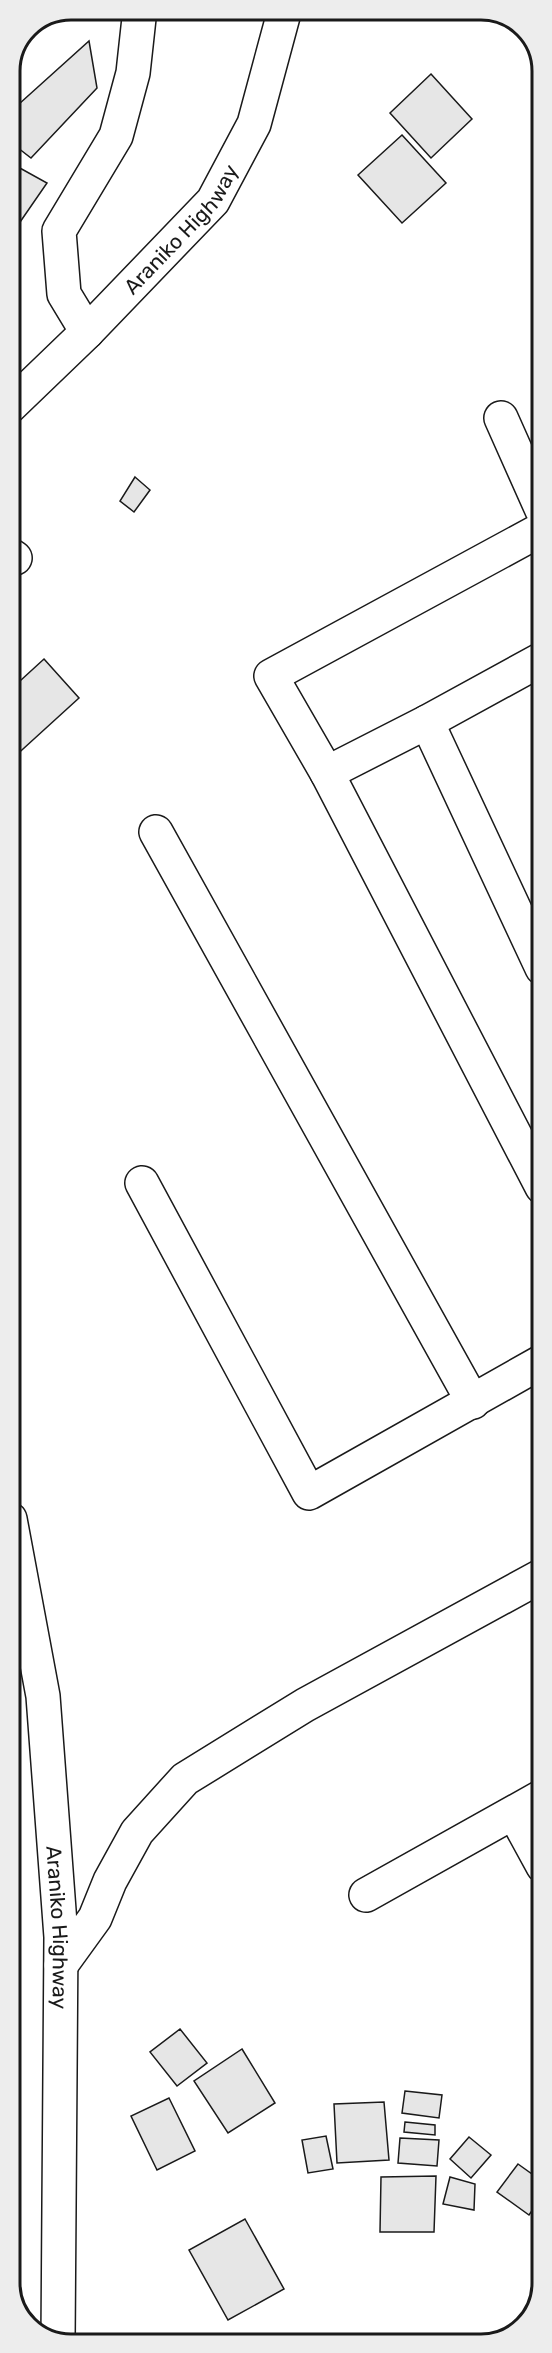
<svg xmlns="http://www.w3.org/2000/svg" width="552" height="2353" viewBox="0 0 552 2353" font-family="Rubik,sans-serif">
<rect width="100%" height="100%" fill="#fff"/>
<g fill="#e6e6e6" stroke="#1a1a1a" stroke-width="1.5">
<polygon points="89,41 97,88 31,158 9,141 9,113"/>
<polygon points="431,74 472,119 431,158 390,113"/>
<polygon points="402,135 446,183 402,223 358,175"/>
<polygon points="9,162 47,183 9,238"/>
<polygon points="135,477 150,490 134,512 120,501"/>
<polygon points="44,659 79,698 12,759 9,756 9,691"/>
<polygon points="180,2029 207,2063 177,2086 150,2052"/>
<polygon points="242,2049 275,2103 228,2133 194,2081"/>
<polygon points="405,2091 442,2095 439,2118 402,2113"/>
<polygon points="169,2098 195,2151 157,2170 131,2116"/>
<polygon points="384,2102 389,2160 337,2163 334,2104"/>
<polygon points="405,2122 435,2125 435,2135 404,2132"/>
<polygon points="326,2136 333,2169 308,2173 302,2140"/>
<polygon points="469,2137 491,2155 471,2178 450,2159"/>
<polygon points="400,2138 439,2140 437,2166 398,2163"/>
<polygon points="518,2164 543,2182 543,2195 529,2215 497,2192"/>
<polygon points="436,2176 434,2232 380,2232 381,2177"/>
<polygon points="450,2177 475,2184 474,2210 443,2204"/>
<polygon points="245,2219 284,2289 228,2320 189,2250"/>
</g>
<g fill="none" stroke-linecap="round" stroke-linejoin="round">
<defs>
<g id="minor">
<polyline points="87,332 64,294 59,231 116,136 133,73 140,9"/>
<polyline points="501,418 542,510"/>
<polyline points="542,529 271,676 327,773 542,1187"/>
<polyline points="9,554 15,558"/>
<polyline points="427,722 542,968"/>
<polyline points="327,773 427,722 542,659"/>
<polyline points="156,832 473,1402"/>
<polyline points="142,1183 309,1493 543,1361"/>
<polyline points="514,1813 543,1866"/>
<polyline points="366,1895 543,1796"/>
<polyline points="61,1965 95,1918 110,1881 137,1832 185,1779 305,1705 543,1575"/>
</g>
<g id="highway">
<path id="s1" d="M9,407L87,332L213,201L254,124L285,9"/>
<path id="s2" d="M10,1519L43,1696L61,1937L58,2341"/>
</g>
</defs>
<use href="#minor" stroke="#1a1a1a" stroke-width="36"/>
<use href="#highway" stroke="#1a1a1a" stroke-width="36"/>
<use href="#minor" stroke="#fff" stroke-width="33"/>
<use href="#highway" stroke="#fff" stroke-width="33"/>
</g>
<g text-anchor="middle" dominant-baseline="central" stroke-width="4.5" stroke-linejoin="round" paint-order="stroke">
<g font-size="21" fill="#1a1a1a" stroke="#fff">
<text stroke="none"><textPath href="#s1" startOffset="248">Araniko Highway</textPath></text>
<text stroke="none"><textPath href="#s2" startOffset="412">Araniko Highway</textPath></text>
</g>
</g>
<path d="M0 0H552V2353H0ZM71 20H481A51 51 0 0 1 532 71V2283A51 51 0 0 1 481 2334H71A51 51 0 0 1 20 2283V71A51 51 0 0 1 71 20Z" fill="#ededed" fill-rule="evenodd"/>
<path fill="none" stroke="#1a1a1a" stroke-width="3" d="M71 20H481A51 51 0 0 1 532 71V2283A51 51 0 0 1 481 2334H71A51 51 0 0 1 20 2283V71A51 51 0 0 1 71 20Z"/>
</svg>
